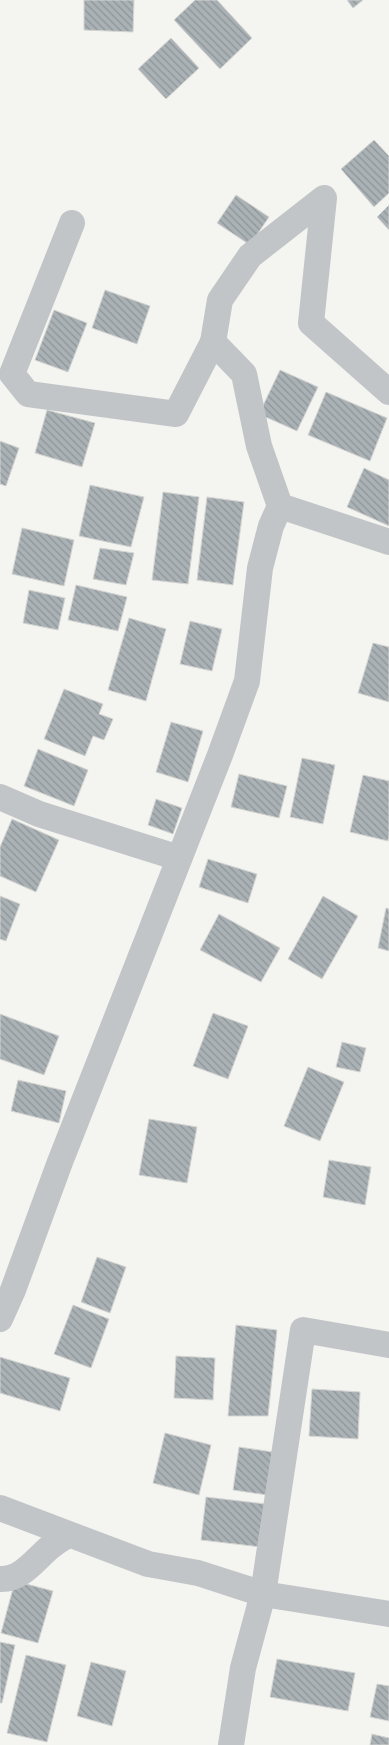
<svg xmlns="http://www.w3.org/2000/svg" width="389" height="1745" viewBox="0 0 389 1745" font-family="'PT Sans Narrow',sans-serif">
<defs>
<pattern id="building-back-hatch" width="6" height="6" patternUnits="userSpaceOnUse" patternTransform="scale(1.25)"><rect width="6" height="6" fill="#aab2b6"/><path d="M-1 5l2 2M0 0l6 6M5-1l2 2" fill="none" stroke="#8e9599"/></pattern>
</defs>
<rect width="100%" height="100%" fill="#f4f4f0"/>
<g fill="url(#building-back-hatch)" stroke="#d5d5d3">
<polygon points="84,0 134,0 133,32 84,30"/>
<polygon points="195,0 217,0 252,38 220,69 174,20"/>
<polygon points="347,0 363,0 353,8"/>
<polygon points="171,38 199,68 166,99 138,69"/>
<polygon points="374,140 389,156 389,193 374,207 341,169"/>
<polygon points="236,195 269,217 250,245 217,223"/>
<polygon points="389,205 389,230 377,217"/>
<polygon points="105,290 150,306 137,344 92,328"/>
<polygon points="54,310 87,323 68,372 35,360"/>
<polygon points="280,370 318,387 297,431 259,414"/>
<polygon points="326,392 387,418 370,461 308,435"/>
<polygon points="47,410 95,423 82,467 35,453"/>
<polygon points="0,441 19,448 6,486 0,484"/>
<polygon points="364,468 389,480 389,526 347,507"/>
<polygon points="90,485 144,497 131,547 79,536"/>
<polygon points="163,492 199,497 188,584 152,580"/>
<polygon points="207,497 244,502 233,585 197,580"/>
<polygon points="22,528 74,540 64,586 12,574"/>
<polygon points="100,548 134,553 126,585 93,579"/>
<polygon points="76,585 127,597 118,631 68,620"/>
<polygon points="29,590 65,598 58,630 23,623"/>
<polygon points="129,618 166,629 146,701 108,690"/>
<polygon points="190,621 222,629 212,671 180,664"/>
<polygon points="373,643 389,647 389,702 358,693"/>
<polygon points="64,689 103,704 99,714 113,719 104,740 93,736 85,756 44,739"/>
<polygon points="171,722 203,731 188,782 156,772"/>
<polygon points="38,749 88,770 74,806 24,786"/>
<polygon points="302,758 335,765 323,824 290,817"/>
<polygon points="239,774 287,786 279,818 231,807"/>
<polygon points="363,775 389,781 389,835 388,841 350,832"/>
<polygon points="156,799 182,808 173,834 148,825"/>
<polygon points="12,819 59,840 36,892 0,876 0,847"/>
<polygon points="208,859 257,874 248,903 199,887"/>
<polygon points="0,896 20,904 6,941 0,939"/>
<polygon points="323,896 358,916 322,979 288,959"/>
<polygon points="386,908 389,909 389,951 378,948"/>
<polygon points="219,914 280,948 261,982 200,950"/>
<polygon points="213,1013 248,1026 228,1079 193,1066"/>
<polygon points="0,1014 59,1036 44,1075 0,1059"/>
<polygon points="342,1042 366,1048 360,1072 336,1067"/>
<polygon points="308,1067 344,1082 320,1141 284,1126"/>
<polygon points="18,1080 66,1091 59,1123 11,1111"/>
<polygon points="149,1119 197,1127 187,1183 139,1175"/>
<polygon points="329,1160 371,1167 365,1205 323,1197"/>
<polygon points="97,1257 126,1267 110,1313 81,1302"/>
<polygon points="73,1305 109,1319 91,1368 54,1354"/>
<polygon points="236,1325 277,1330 268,1416 228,1416"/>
<polygon points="176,1356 215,1358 213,1400 174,1398"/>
<polygon points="0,1357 70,1378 60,1411 0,1393"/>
<polygon points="312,1389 360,1392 358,1439 309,1436"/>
<polygon points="165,1433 211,1445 199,1495 153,1483"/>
<polygon points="239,1447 273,1452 267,1495 233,1490"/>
<polygon points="206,1497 266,1504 261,1547 201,1540"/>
<polygon points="15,1581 53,1591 38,1643 1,1633"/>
<polygon points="0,1642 15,1645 2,1703 0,1703"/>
<polygon points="26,1655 66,1665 47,1742 7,1733"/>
<polygon points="277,1659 355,1673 348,1711 270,1697"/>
<polygon points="91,1662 126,1671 112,1726 77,1716"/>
<polygon points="377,1684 389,1686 389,1721 370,1717"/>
<polygon points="372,1734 389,1738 389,1745 370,1745"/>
</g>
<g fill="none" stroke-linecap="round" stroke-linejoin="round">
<g stroke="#c1c5c8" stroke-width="26">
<polyline points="72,223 12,374 28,394 176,414 213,342"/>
<polyline points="280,506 259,446 244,374 213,342 220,300 250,256 324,198 311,323 389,392"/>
<polyline points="0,797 39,814 179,858"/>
<polyline points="0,1319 13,1290 60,1162 220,755 247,681 260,568 271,526 280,506 389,542"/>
<polyline points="0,1508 148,1564 198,1573 263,1594 389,1614"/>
<path d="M0,1579C21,1580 34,1561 49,1548C55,1543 61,1539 68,1535"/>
<polyline points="231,1745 243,1668 263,1594 303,1330 389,1345"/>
</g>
</g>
</svg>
